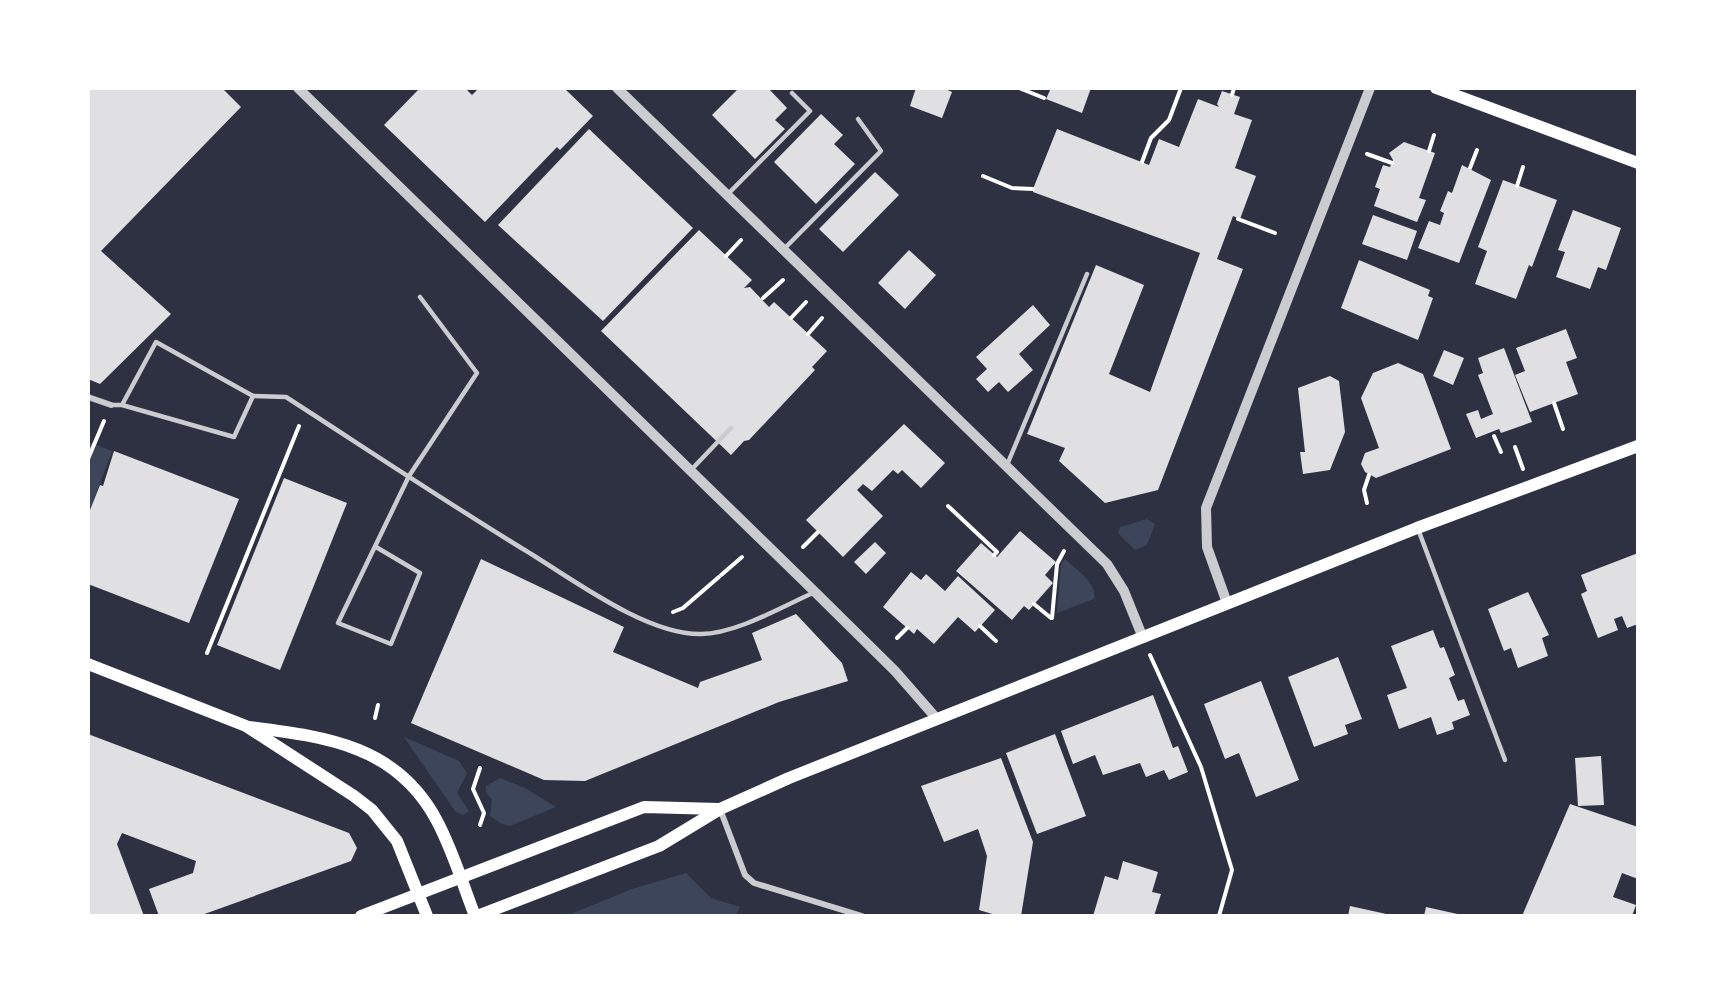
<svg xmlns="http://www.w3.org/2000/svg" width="1726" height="1004" viewBox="0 0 1726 1004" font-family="Signika,sans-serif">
<rect width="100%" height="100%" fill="#2d3142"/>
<g fill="#3c4559">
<polygon points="89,442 112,451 89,512"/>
<polygon points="1147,519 1155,524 1147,545 1135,550 1118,533 1120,527"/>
<path d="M1065,559C1075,569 1098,583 1094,599L1057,613L1061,564Z"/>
<polygon points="404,737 459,761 467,773 457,793 469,811 463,815 455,811"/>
<polygon points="500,778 525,788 556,807 510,826 502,824 490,816 492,800 486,792 486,786"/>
<polygon points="686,873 711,898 740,907 736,915 568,915 632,889"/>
</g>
<g fill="#e0e0e3">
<polygon points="88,88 222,88 241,107 101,251 171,314 100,384 88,379"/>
<polygon points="420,88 465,88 472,95 479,88 564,88 593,116 560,150 557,147 485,222 384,125"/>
<polygon points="739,88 768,88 787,108 775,120 785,129 755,159 712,115"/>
<polygon points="916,88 943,88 952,92 942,118 910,106"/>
<polygon points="1051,88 1091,88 1082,113 1046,99"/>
<polygon points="1222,91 1240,97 1234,114 1252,120 1235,168 1256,176 1240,219 1233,216 1217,259 1243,269 1158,490 1105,503 1059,461 1065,448 1027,434 1096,265 1144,285 1109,374 1150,392 1200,253 1033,192 1033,189 1057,129 1149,165 1159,139 1179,147 1198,99 1219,107 1217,104"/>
<polygon points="821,114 843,135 834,144 855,164 816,204 774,162"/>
<polygon points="589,129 693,228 603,321 498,225"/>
<polygon points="1404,142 1435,153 1419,198 1426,200 1417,222 1374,206 1380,189 1375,187 1383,165 1390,167 1393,160 1389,153"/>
<polygon points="1462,165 1491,180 1459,263 1418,248 1429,221 1440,225 1444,213 1440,211 1448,191 1452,193"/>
<polygon points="875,172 899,195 843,252 819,229"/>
<polygon points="1503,180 1557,200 1532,267 1529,265 1516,299 1475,284 1487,251 1478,247"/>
<polygon points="1573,210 1621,228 1606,270 1598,267 1590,289 1556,277 1565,252 1558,250"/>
<polygon points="1373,215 1417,231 1407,260 1362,244"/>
<polygon points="699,230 752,280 744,288 750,287 769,307 774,302 827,351 812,367 815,370 749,440 744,441 731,455 601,331"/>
<polygon points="909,250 936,275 905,309 878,283"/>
<polygon points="1359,260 1430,290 1428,296 1433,298 1418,340 1341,308"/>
<polygon points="1033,305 1050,325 1019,354 1033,370 1008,392 999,382 988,392 976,379 987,369 976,357"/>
<polygon points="1566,329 1577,358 1566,362 1578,394 1530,412 1515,375 1525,371 1516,348"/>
<polygon points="1504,348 1532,422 1501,433 1499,429 1476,438 1466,414 1478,410 1481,419 1493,414 1478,375 1483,373 1478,358"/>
<polygon points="1444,350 1464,358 1453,385 1433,376"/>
<polygon points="1398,363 1423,374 1451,449 1376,478 1365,472 1361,464 1365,453 1379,448 1361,398 1373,373"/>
<polygon points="1330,376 1339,381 1345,432 1330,470 1303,474 1300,452 1305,452 1298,388"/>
<polygon points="904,424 945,463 921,488 902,470 898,474 893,470 872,491 863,484 857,490 883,516 843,557 806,520"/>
<polygon points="114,451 239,499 189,623 88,584 88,515 100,485 103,486"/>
<polygon points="284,478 347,503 280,670 217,645"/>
<polygon points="1020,531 1056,562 1045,575 1053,583 1029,610 1024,606 1012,620 956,571 981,543 997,557"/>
<polygon points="875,542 886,553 866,574 854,562"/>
<polygon points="1638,553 1638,624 1627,628 1622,616 1614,619 1618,630 1598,638 1581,594 1587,591 1581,575"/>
<polygon points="481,559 624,627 613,652 698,688 700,682 762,660 752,633 796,614 842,663 848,681 779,702 585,781 544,780 411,723"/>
<polygon points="911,572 921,580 926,574 945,591 958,576 995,610 975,632 958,617 934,644 917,629 914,634 883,607"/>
<polygon points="1528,592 1549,635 1542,638 1548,656 1518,668 1511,648 1504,651 1488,609"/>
<polygon points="1433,630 1440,648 1444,647 1455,675 1449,678 1458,701 1464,699 1470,715 1452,722 1454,729 1437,735 1431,717 1399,729 1387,695 1407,688 1391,646"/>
<polygon points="1338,657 1362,719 1345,725 1348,734 1314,747 1288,677"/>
<polygon points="1261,681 1299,780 1256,797 1239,753 1225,759 1204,704"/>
<polygon points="1153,695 1173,748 1178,746 1188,772 1169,780 1164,770 1146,777 1140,763 1103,775 1095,755 1073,764 1061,731"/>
<polygon points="88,734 349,833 357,848 351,861 199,916 159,916 149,889 193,873 196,861 122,833 117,844 144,916 88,916"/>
<polygon points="1055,734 1086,816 1037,834 1006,753"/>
<polygon points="1601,756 1604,805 1578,806 1575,758"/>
<polygon points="1001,758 1033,842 1021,916 999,916 979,910 987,856 978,829 944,842 921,786"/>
<polygon points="1570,804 1638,827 1638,879 1622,873 1613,897 1636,905 1632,916 1522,916"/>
<polygon points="1123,861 1158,872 1152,892 1161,894 1154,916 1093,916 1105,876 1118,880"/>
<polygon points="1350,906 1391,915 1391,916 1348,916"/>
<polygon points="1426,907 1462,915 1462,916 1424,916"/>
</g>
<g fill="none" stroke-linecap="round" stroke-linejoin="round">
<g stroke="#fff" stroke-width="4">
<polyline points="1019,88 1044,98"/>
<polyline points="1232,95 1234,88"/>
<polyline points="1429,151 1434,135"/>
<polyline points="1367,154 1392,163"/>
<polyline points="1142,162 1151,138 1169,120 1181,88"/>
<polyline points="1470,168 1477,150"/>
<polyline points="983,176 1012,188 1033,189"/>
<polyline points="1517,186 1523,167"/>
<polyline points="1238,219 1275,233"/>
<polyline points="726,256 741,240"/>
<polyline points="763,298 783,280"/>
<polyline points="791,318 806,302"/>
<polyline points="808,334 822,318"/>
<polyline points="1554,403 1563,429"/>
<polyline points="1494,436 1501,452"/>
<polyline points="1515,447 1523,469"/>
<polyline points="88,459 104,421"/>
<polyline points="1367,503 1364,490 1369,475"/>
<polyline points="948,506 997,552 994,555"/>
<polyline points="803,547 818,532"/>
<polyline points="1034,604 1051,618"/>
<polyline points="673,612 683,608 742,557"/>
<polyline points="1052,618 1057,564 1064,551"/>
<polyline points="980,626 996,641"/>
<polyline points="897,638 907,628"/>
<polyline points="207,653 299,426"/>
<polyline points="1150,655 1201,767 1232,870 1219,916"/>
<polyline points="375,718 378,705"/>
<polyline points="480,768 473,789 484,813 480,825"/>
</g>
<g stroke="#caccd0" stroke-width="4.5">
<polyline points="727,195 810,111 792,93"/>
<polyline points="784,249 881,151 858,119"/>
<path d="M253,396L286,397C365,448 443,500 523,549C570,577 645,635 701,634C736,634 783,606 815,592"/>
<polyline points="111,405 122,405 234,437 253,396 156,342 122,405"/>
<polyline points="1007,465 1087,274"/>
<polyline points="691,470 731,428"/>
<polyline points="1418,529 1505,760"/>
<polyline points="376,547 420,573 391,644 338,623 409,476 477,373 420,297"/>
</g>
<g stroke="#caccd0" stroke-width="6">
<polyline points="88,397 111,405"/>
<polyline points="720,809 745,875 754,883 862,916"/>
</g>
<g stroke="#caccd0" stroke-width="10">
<polyline points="298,88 815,592 895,671 937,719"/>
<polyline points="617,88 1107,564 1124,591 1143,638"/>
<polyline points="1227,603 1207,547 1206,508 1370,88"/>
</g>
<g stroke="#fff" stroke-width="12">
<polyline points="1436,88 1638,163"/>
<polyline points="88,664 246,726 354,796 372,810 397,841 427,916"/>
<path d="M249,727C326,737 397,745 437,821C453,851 463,885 475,916"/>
<polyline points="361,916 644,807 719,809"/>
<polyline points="477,916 659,846 720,809 789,778 1417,528 1638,446"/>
</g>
</g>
<rect width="1726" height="1004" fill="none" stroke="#ffffff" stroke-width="180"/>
</svg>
